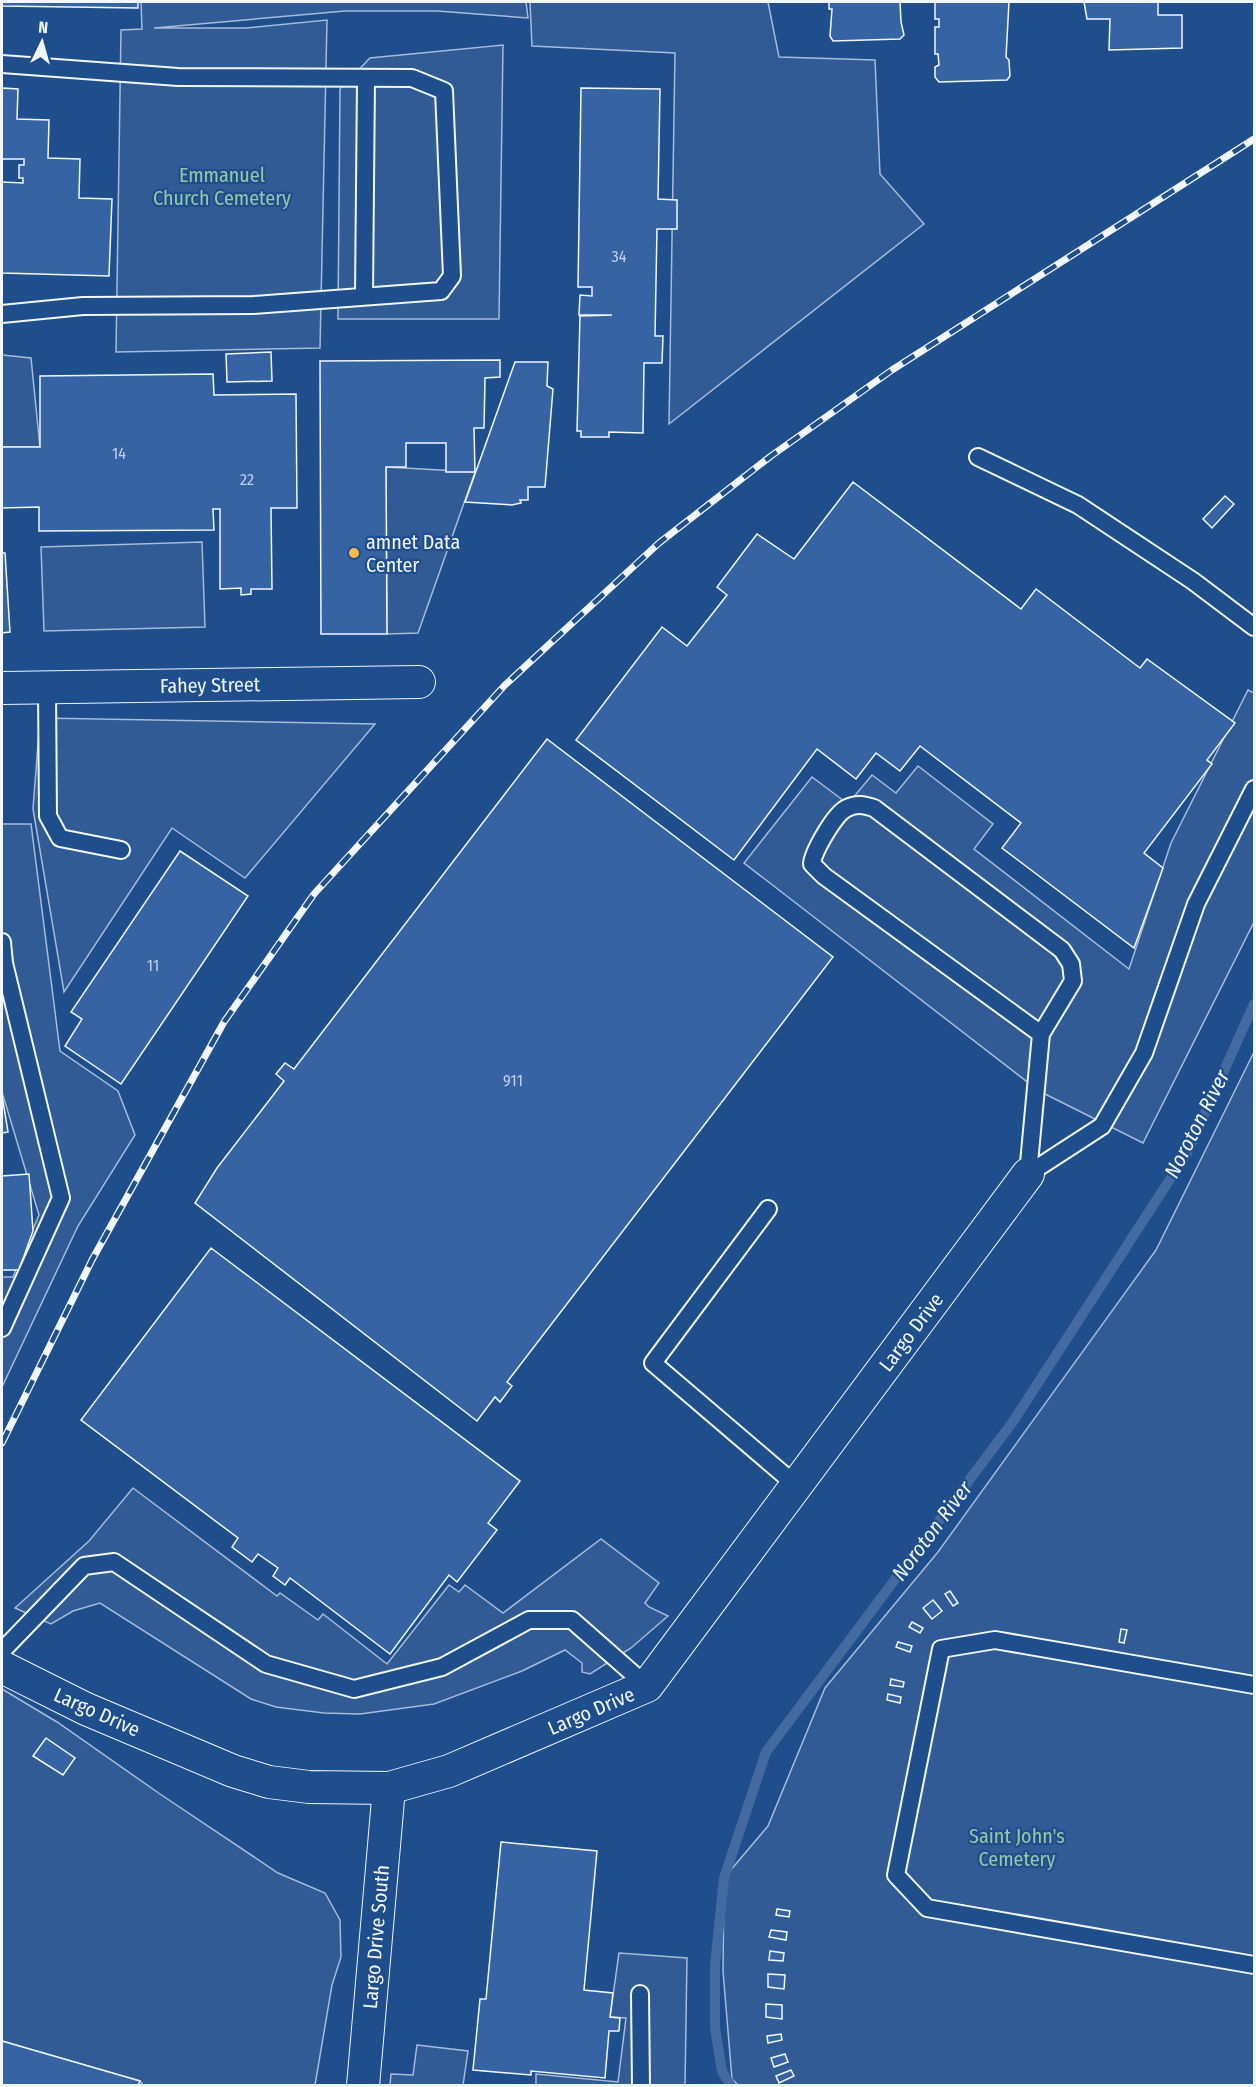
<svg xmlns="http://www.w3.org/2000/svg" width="1256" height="2087" viewBox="0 0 1256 2087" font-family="'Fira Sans Condensed',sans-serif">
<rect width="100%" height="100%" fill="#1f4e8c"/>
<g fill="#305b95" stroke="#a8bbd7" stroke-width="1.5">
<polygon points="141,2 526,2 528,18 437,11 345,11 154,28 246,28 327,20 320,348 116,352 121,30 142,29"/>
<polygon points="530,2 768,2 779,57 875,60 880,174 924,224 669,424 675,53 532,46"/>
<polygon points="503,45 499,319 338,319 340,89 370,58"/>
<polygon points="2,355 31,358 40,447 2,447"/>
<polygon points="386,467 475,472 418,633 387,634"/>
<polygon points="202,542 205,627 44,631 41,547"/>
<polygon points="1248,690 1254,693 1254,922 1143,1143 1039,1091 744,863 812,777 848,804 872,775 896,793 918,766 993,824 974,849 1129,969 1171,843"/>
<polygon points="40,718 375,724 245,878 172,828 64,992 33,809"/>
<polygon points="2,824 31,824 60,1051 118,1091 135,1135 78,1226 2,1387 2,1277 13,1277 39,1215 2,1092"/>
<polygon points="1254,1052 1254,2085 738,2085 732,2079 723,1971 724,1878 768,1826 825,1688 938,1552 1156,1250"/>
<polygon points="133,1488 277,1596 280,1593 318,1620 323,1614 387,1664 449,1585 459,1592 465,1585 503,1613 601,1539 659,1583 645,1603 649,1607 668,1616 631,1648 590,1674 582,1672 582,1663 565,1650 522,1671 434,1704 360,1714 324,1713 276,1707 251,1699 100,1603 73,1611 51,1624 15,1608 89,1541"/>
<polygon points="2,1689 57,1722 160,1794 278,1873 325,1893 340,1920 341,1957 332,1985 315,2085 143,2085 140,2081 2,2041"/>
<polygon points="619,1953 687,1958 685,2085 536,2086 536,2074 618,2082 626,2018 610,2017"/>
<polygon points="417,2045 468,2051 463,2085 390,2085 391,2074 413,2075"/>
</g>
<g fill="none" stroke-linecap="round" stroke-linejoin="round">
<polyline stroke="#446ba0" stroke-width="10" points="731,2086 722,2071 715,2028 715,1965 724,1878 766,1752 1012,1423 1187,1153 1254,1004"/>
</g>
<g fill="#3563a3" stroke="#f2f6ff" stroke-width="1.5">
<polygon points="2,2 138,2 138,8 2,6"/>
<polygon points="829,2 902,2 900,2 901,22 904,35 900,39 833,41 830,36 832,9 829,9"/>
<polygon points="935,2 1009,2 1006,57 1009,60 1010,76 1007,80 939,82 935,77 935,67 939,65 938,54 935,54 935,27 939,27 939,19 935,19"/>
<polygon points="1084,2 1158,2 1158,15 1182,15 1182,48 1109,50 1110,19 1087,19"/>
<polygon points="2,88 18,89 17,119 49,120 48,158 80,159 79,198 112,199 109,276 2,273 2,182 23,183 23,178 19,178 19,165 24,165 24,159 2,159"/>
<polygon points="581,88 660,89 658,199 677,200 677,229 657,229 655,336 663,336 662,363 644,363 643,433 609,432 609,437 581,437 581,431 577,431 580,316 612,315 579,315 580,295 592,296 592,287 578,287"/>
<polygon points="271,352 272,381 227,382 226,354"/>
<polygon points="500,360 500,377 485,378 484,428 474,428 475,472 446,472 446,443 406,443 406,467 386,467 387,634 321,634 320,361"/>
<polygon points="515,362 548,362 547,386 553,389 545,487 528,487 528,500 520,500 521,503 512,505 465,502"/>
<polygon points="213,374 214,395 296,394 297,508 271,508 272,589 251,589 251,594 241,595 241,588 220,589 220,509 213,509 214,530 39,531 39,507 2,508 2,447 40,447 40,376"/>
<polygon points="853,482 1021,609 1036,589 1140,668 1147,659 1235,723 1207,760 1212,764 1144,853 1163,868 1134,948 1002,848 1021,823 920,746 900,771 876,753 856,779 817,749 734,860 576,740 662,627 687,646 727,595 717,587 757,534 794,559"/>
<polygon points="1225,496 1234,504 1212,528 1203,519"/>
<polygon points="2,553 5,553 10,632 2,633"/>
<polygon points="547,739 833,957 507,1382 512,1386 500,1402 495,1397 477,1421 195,1203 217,1168 284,1081 276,1074 285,1063 294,1069"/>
<polygon points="180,851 248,896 121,1084 65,1046 82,1019 71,1012"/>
<polygon points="2,1095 8,1132 2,1133"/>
<polygon points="29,1174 33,1231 19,1270 2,1270 2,1176"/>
<polygon points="211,1248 520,1481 488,1523 497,1530 457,1582 449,1575 390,1654 290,1578 285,1585 273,1576 278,1568 258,1554 252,1562 232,1547 238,1538 81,1420"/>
<polygon points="950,1591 958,1603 953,1606 945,1594"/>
<polygon points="933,1600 942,1611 932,1619 923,1608"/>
<polygon points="912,1622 923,1628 920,1633 909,1627"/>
<polygon points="1121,1629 1127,1630 1124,1643 1119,1642"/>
<polygon points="898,1642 912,1646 910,1652 896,1647"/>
<polygon points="891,1679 904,1682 903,1687 890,1685"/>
<polygon points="888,1694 901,1697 900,1703 887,1700"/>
<polygon points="46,1738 75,1758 63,1775 33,1756"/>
<polygon points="501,1842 597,1851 584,1990 613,1993 610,2017 620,2018 619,2031 609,2031 605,2078 531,2071 531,2075 473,2070 480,1999 486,1999"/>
<polygon points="777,1909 790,1911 789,1917 776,1915"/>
<polygon points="771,1930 787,1932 786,1940 769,1937"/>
<polygon points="770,1951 784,1953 783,1961 769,1960"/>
<polygon points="768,1974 785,1975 784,1989 768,1987"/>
<polygon points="766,2004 782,2005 782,2019 766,2017"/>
<polygon points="781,2034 782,2040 768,2043 767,2036"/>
<polygon points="2,2041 140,2081 138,2086 2,2086"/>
<polygon points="785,2054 788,2062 774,2067 771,2058"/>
<polygon points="791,2070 794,2076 779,2083 776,2076"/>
</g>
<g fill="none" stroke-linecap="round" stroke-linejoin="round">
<defs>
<g id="service">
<polyline points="2,64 178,77 412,78 444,91 452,276 441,291 253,305 83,306 2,314"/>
<polyline points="364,296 366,78"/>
<polyline points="978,457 1078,505 1193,581 1254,627"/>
<polyline points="47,688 48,816 60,838 121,850"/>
<polyline points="2,942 4,963 61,1198 2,1328"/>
<path d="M1028,1174L1041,1034L1073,981L1071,964L1062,950L874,808C864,805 857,803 847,808C835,813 813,852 812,864L824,876L1041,1034"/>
<polyline points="1028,1174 1102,1126 1144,1053 1196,904 1254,789"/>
<polyline points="768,1209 653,1363 797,1486"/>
<polyline points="2,1651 84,1566 114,1562 266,1664 354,1689 442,1667 529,1620 572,1620 647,1686"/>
<polyline points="1254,1685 995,1640 941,1649 896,1875 927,1908 1254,1965"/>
<polyline points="640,1994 641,2086"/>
</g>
<g id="minor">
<polyline points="2,688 419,682"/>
<polyline points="2,1667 86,1709 233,1771 269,1782 309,1787 389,1788 449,1771 647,1686 1028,1174"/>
<polyline points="363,2086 389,1788"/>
</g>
</defs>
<use href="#service" stroke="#f2f6ff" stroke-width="20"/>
<use href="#minor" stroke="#f2f6ff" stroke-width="34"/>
<use href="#service" stroke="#1f4e8c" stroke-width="16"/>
<use href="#minor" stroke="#1f4e8c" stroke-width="32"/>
<defs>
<polyline id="rail" points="2,1443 92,1260 224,1022 314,894 505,685 659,543 771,456 892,370 1254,139"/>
</defs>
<use href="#rail" stroke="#f2f6ff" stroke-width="7"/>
<use href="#rail" stroke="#1f4e8c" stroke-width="4.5" stroke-dasharray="14" stroke-linecap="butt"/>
</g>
<circle fill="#ffb74d" stroke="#1f4e8c" stroke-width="2" cx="354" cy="553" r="6"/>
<g text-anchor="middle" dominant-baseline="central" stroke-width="4.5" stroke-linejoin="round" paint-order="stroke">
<g font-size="16" fill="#c3d1e8">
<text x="619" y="256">34</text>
<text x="119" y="453">14</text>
<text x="247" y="479">22</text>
<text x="153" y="965">11</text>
<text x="513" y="1080">911</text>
</g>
<g font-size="20" fill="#97c8a6" stroke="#1f4e8c">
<text x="222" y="175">Emmanuel<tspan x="222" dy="23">Church Cemetery</tspan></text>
<text x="1017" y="1836">Saint John's<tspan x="1017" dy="23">Cemetery</tspan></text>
</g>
<g font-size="20" fill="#f2f6ff" stroke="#1f4e8c" text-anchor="start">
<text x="366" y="542">amnet Data<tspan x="366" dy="23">Center</tspan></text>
</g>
<g font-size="20" fill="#f2f6ff" stroke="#1f4e8c">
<text transform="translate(210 685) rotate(-1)">Fahey Street</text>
<text transform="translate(911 1332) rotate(-53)">Largo Drive</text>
<text transform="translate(591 1711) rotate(-23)">Largo Drive</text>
<text transform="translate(97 1712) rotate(24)">Largo Drive</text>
<text transform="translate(376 1937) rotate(-85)">Largo Drive South</text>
</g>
<g font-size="21" font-style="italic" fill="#f2f6ff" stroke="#1f4e8c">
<text transform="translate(1197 1124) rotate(-63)">Noroton River</text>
<text transform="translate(932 1531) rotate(-53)">Noroton River</text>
</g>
</g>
<rect width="1256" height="2087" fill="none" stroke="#f2f6ff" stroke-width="6"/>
<g transform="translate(42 42) rotate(5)" stroke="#1f4e8c" stroke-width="4.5" paint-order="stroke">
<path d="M0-4.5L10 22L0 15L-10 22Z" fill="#f2f6ff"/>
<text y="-9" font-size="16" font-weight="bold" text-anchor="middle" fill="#f2f6ff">N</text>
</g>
</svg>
